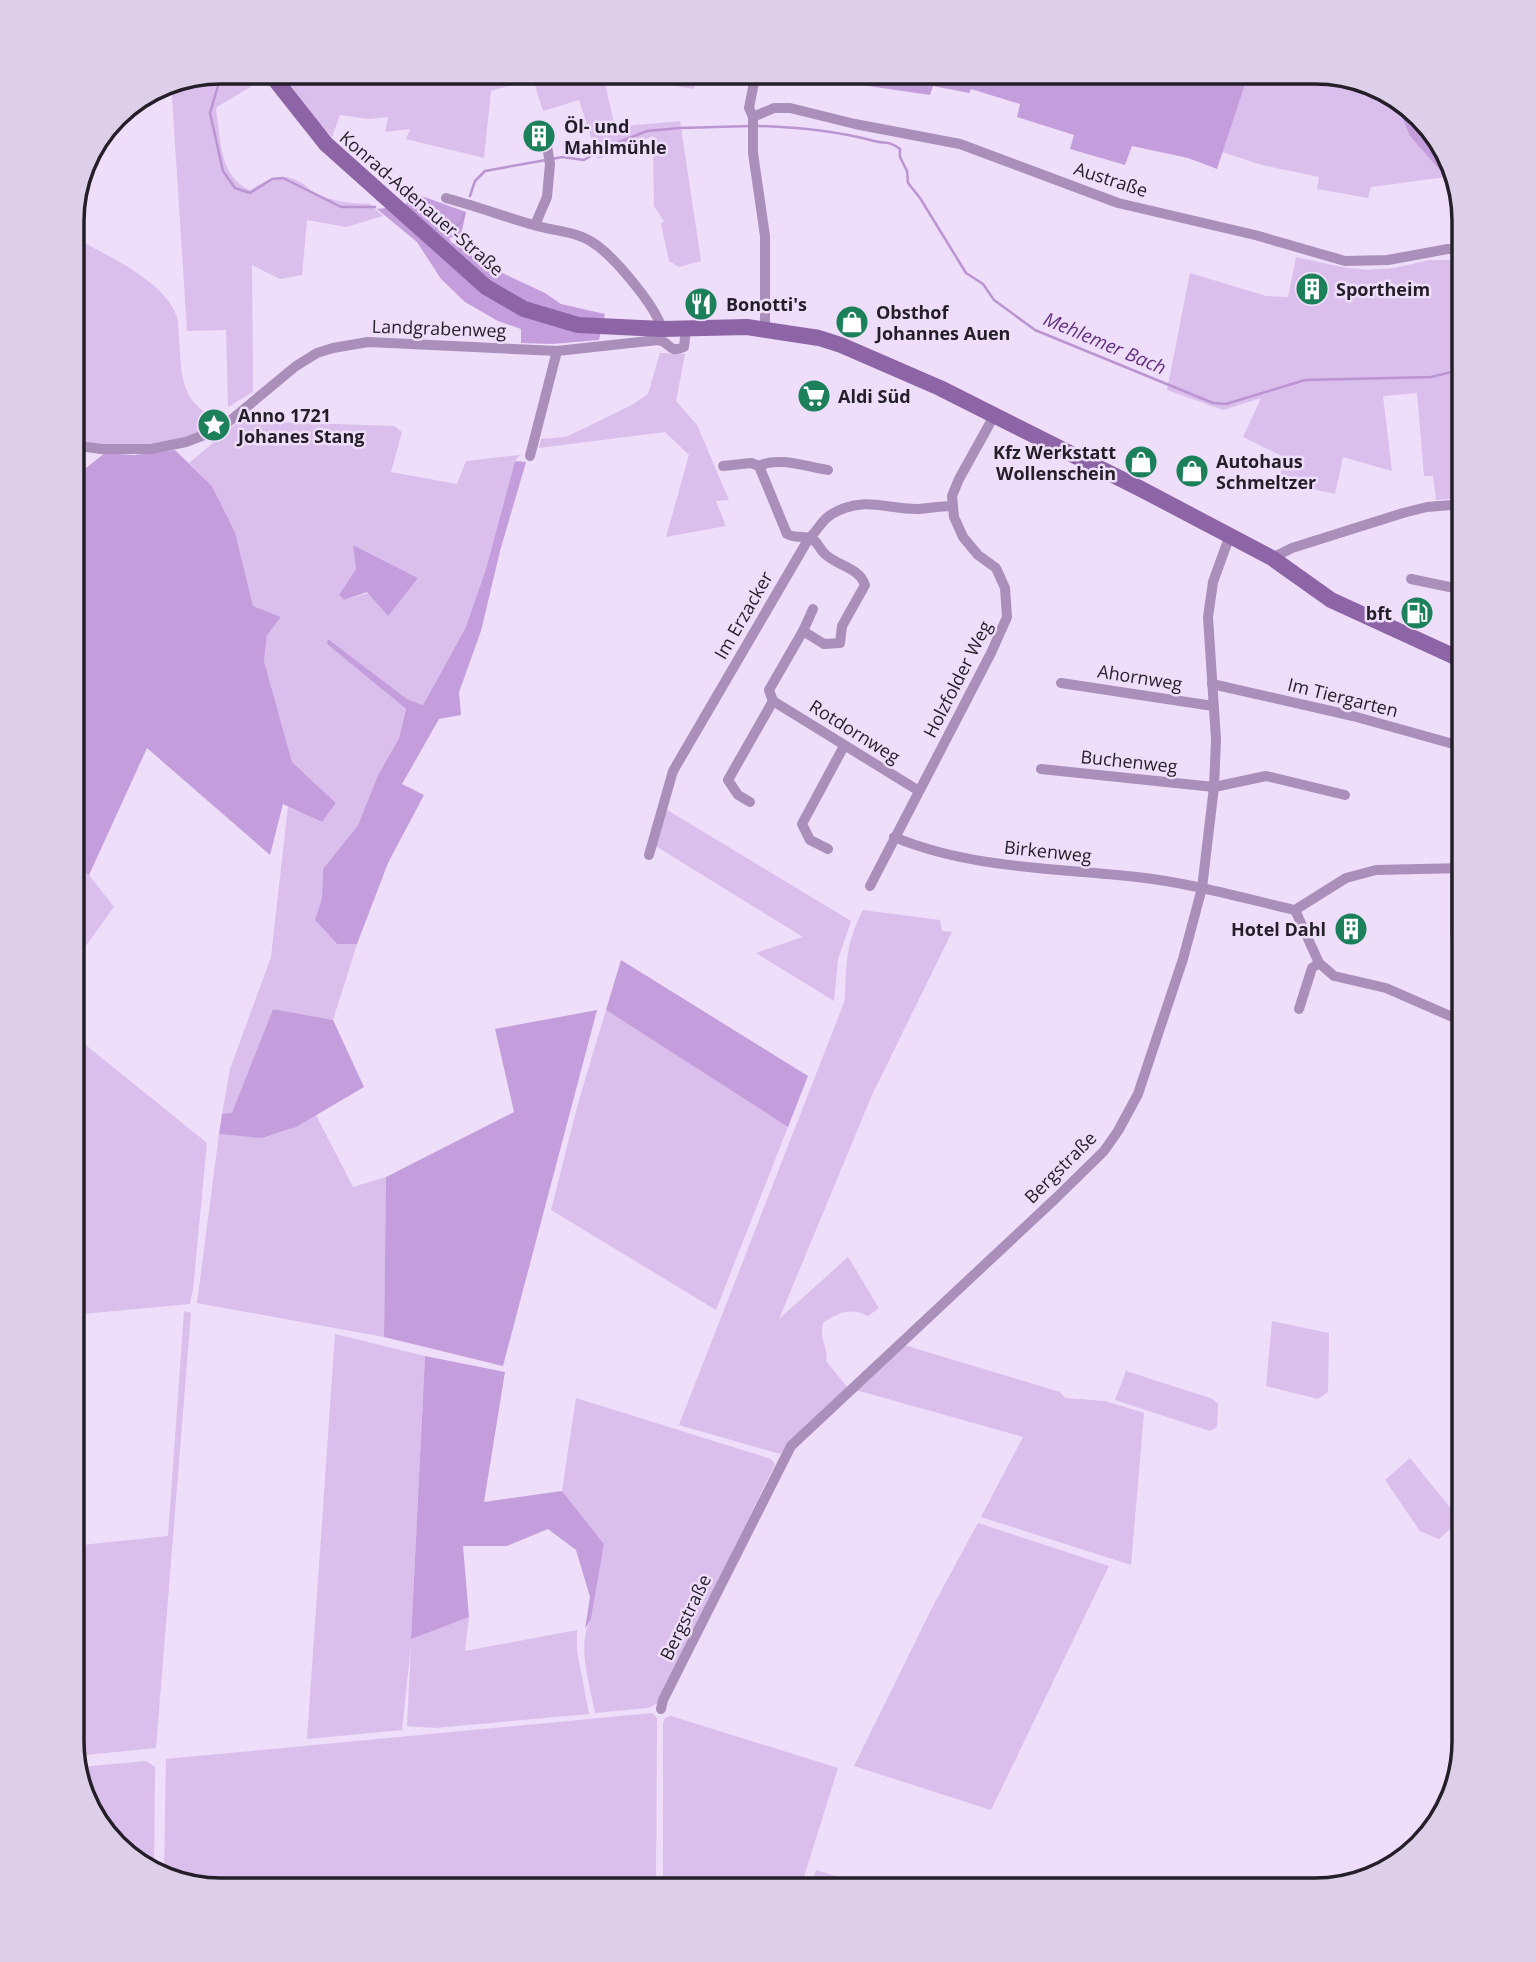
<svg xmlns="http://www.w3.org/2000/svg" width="1536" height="1962" viewBox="0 0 1536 1962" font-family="'Open Sans',sans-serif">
<rect width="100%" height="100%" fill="#eedef9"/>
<g fill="#dabeec" fill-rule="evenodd">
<path d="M221,72H254L260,81L217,107L216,110C221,139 219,177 250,190C268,179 282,171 302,183C307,186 310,191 315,193C334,202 350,203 370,204L383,216L346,227L307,220L302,275L280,279L252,265L253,392L228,407L226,330L187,331L171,81Z"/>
<polygon points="279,72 696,72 694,89 603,75 615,127 680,121 701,261 679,267 669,261 661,224 664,221 654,206 653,136 598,159 579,100 543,111 533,79 491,91 484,158 406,139 410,129 385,132 388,117 369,119 340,115 332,137 303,105"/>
<polygon points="1013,72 1325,72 1389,92 1432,131 1423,150 1446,177 1371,187 1368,198 1317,189 1319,177 1262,165 1222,152 1226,143"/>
<path d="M72,236C103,254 165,280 177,317C179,323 178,332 179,338C182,381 180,401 222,423C165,448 134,451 72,442Z"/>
<polygon points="1296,257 1342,267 1367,270 1394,268 1430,260 1464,260 1464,498 1436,500 1433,476 1424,476 1417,393 1383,396 1392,471 1343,457 1335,494 1279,482 1284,457 1243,437 1261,398 1223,410 1167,390 1190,273 1266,296 1288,297"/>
<polygon points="660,353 685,354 676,401 697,425 729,500 716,501 726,526 666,537 689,455 665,432 539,448 541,439 566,437 632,405 648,394"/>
<path d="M250,421L394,426L402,432L391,472L457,484L466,461L520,455L515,461L486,569L465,629L423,705L407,699L329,640L327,644L406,709L399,738L378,775L358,825L323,869L322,898L315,920L337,944H357L333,1020L273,1009L232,1114H222L230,1069L271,957L288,806L322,822L336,803L292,762L264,661L267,635L253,606L235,532L212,486L189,463L237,423ZM353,545L418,578V579L344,600L339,596L356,569Z"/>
<polygon points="664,808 851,921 838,959 834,1001 756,953 803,937 654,845"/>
<polygon points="72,867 89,875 114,907 72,965"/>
<path d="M863,910L940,920L942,931L952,932L872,1095L779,1319L848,1257L879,1308L868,1316C850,1307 838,1313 823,1323C819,1342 829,1348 826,1361L847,1387L780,1454L679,1425L845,1000C846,965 846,942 863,910Z"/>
<polygon points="606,1010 788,1127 716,1310 551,1210 579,1100"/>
<polygon points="72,1034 207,1143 193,1289 190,1304 72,1315"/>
<path d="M316,1115L353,1187L386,1177L384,1337L197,1303L219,1134C264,1138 277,1139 316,1115Z"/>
<polygon points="184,1311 191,1313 156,1748 76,1756 72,1741 72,1546 168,1536"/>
<polygon points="1272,1321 1329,1333 1328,1392 1318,1399 1266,1386"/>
<polygon points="335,1334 425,1356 411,1638 469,1617 465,1651 577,1630 577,1651 589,1714 435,1728 407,1726 411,1645 402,1730 307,1739"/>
<polygon points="904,1345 1060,1392 1065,1398 1105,1401 1144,1413 1131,1565 981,1517 1023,1437 856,1390"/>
<polygon points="1126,1371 1213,1399 1218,1404 1217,1427 1210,1431 1115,1400"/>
<path d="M576,1398L771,1459L775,1464L658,1703L648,1708L595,1713C590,1684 576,1646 591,1619L604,1544L562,1491Z"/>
<polygon points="1410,1458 1460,1520 1439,1539 1420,1531 1385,1480"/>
<polygon points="978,1523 1109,1566 991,1810 854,1766 934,1604"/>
<polygon points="652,1713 657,1718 656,1890 220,1890 164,1875 166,1759"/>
<polygon points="671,1716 838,1768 800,1890 663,1890 663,1723 665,1718"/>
<polygon points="1462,1751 1444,1815 1412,1850 1413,1843"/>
<polygon points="146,1761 155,1767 154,1872 147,1870 97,1824 80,1767"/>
<polygon points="816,1870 881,1890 810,1890"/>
</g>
<g fill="#c49edc">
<polygon points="795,72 1249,72 1217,169 1188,158 1132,146 1125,165 1070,149 1074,135 1017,117 1020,104 971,89 969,93 933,86 930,95 792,75"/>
<polygon points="1400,102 1439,138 1451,178 1446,177 1410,136 1398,107"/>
<polygon points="416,194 466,212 461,235 449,238 451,242 498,271 545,293 561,304 605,314 599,340 552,344 521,343 521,329 498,321 465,302 441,279 417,242 377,209 405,206 409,197"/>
<polygon points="175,450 212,486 235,532 253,606 281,617 267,635 264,661 292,762 336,803 322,822 283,804 270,855 147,748 89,875 72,867 72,479 105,453 134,455"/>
<polygon points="515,461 526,462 500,551 481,631 459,692 461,715 439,719 402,784 424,795 388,863 357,944 337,944 315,920 322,898 323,869 358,825 378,775 399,738 406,709 327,644 328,639 407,699 423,705 465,629 486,569"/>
<polygon points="353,545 418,578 388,616 367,592 344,600 339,595 356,569"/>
<polygon points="621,960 808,1076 788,1127 606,1010"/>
<polygon points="273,1009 333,1020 364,1087 296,1127 262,1138 219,1134 222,1114 232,1113"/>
<polygon points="597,1010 503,1366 384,1337 386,1177 514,1112 495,1029"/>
<polygon points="425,1356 505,1372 484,1502 562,1491 604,1544 591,1619 585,1629 590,1597 576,1550 548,1529 507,1546 463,1546 469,1617 411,1639"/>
</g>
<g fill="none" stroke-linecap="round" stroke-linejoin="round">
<g stroke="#bb95d2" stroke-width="2.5">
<polyline points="222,72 210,113 223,171 235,188 250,193 272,179 283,178 341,207 375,207"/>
<path d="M758,126C798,127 836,131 874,141C886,144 888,140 900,149V157L907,171L908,183L920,198L966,273L983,284L994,300L1035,330L1213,403L1226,404L1305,380L1431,377L1464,369"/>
<polyline points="552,159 562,157 584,160 602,149 647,131 680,128 751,126"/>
<polyline points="470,196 475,181 485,171 546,160"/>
<path d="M415,206L445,229C456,228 461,225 464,214"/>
</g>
<g stroke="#aa8fbb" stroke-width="10">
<polyline points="756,72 749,108 753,117 753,153 765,236 765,329"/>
<polyline points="753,117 774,108 790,108 855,124 960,144 1118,203 1255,235 1345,261 1388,260 1448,249 1464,249"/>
<path d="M446,198C476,206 505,217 534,225C553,231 575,231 592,242C613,255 655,305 662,329"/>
<polyline points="535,225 547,197 550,164 547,146"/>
<path d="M72,445L101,449H151L186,442L220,429L296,366L317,353L333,348L368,342L557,351L658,340C672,342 667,354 684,347L686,328"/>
<polyline points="530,456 557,351"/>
<polyline points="723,466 751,463 759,466"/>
<polyline points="1272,558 1292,548 1403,513 1427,507 1464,504"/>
<polyline points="1411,579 1464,590"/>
<polyline points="803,631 813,609"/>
<polyline points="1061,683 1213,706"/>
<polyline points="1212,684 1353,716 1464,747"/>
<path d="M773,701L769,690L803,631L824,644L840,643L842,626L865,585C859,567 837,566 825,554C819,549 818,540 809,538C800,535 796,539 787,534L759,466C778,456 807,467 828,470"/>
<polyline points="1041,769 1214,787 1266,776 1345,795"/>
<polyline points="750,802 738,795 728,780 773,701 919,791"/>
<path d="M894,837C971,869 1056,868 1137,877C1191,883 1243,898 1295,910L1346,878L1376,870L1464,868"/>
<polyline points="828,849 810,840 802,824 844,746"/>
<path d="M649,855L673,771L809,538C818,531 821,520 832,514C864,495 887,510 919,509C930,508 941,506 952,506"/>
<polyline points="1455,868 1455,934 1459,941 1464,943"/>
<polyline points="870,886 991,653 1007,617 1005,588 996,568 978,555 963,537 954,517 952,496 959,479 994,416"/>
<polyline points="1295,910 1319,963 1334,976 1386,988 1464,1022"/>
<polyline points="1299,1009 1312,968 1319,963"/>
<polyline points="661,1709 663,1700 791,1446 1055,1199 1104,1151 1118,1131 1138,1094 1183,959 1202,888 1214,787 1216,740 1208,617 1213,582 1230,535"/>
</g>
<polyline stroke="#8d64a5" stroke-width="16" points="269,72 326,144 486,287 524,309 578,325 662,329 747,327 819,338 841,345 940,388 1141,489 1272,558 1331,600 1464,661"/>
</g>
<defs>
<symbol id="building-disc" viewBox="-11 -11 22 22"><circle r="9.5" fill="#1c805a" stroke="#eedef9"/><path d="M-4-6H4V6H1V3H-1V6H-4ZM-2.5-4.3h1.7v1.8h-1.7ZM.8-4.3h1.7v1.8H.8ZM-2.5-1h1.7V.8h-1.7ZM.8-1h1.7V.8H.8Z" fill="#fff"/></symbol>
<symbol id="restaurant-disc" viewBox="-11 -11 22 22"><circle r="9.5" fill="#1c805a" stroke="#eedef9"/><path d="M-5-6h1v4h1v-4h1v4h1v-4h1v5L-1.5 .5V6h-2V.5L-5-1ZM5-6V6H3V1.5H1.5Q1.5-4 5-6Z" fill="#fff"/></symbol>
<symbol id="shop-disc" viewBox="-11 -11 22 22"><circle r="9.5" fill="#1c805a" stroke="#eedef9"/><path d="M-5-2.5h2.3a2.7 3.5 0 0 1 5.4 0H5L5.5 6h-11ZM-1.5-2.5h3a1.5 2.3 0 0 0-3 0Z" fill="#fff"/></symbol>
<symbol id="supermarket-disc" viewBox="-11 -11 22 22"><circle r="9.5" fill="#1c805a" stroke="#eedef9"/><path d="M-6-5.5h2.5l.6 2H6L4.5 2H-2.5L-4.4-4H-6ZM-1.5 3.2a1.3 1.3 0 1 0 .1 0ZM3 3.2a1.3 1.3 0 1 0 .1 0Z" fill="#fff"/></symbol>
<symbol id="sight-disc" viewBox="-11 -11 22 22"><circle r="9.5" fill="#1c805a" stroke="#eedef9"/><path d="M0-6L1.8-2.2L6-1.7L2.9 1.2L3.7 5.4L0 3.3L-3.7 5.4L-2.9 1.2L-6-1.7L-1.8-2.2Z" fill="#fff"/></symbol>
<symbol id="fuel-disc" viewBox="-11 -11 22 22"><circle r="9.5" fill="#1c805a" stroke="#eedef9"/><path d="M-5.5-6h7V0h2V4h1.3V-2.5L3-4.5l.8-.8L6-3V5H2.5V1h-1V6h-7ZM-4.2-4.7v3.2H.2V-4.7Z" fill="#fff"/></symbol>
</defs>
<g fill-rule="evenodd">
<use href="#building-disc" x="520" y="117" width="38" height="38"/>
<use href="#building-disc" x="1293" y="270" width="38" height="38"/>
<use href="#restaurant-disc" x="682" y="285" width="38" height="38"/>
<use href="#shop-disc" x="833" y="303" width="38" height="38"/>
<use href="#supermarket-disc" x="795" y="377" width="38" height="38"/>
<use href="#sight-disc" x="195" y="406" width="38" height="38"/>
<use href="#shop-disc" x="1122" y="443" width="38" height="38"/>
<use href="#shop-disc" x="1173" y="452" width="38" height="38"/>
<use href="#fuel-disc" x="1398" y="594" width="38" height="38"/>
<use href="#building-disc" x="1332" y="910" width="38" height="38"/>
</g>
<g text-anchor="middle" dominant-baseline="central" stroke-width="5" stroke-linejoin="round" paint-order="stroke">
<g font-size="18" font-weight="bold" fill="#241e28" stroke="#eedef9" text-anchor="start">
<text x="564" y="126">Öl- und<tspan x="564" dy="21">Mahlmühle</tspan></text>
<text x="1336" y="289">Sportheim</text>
<text x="726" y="304">Bonotti's</text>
<text x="876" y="312">Obsthof<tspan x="876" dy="21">Johannes Auen</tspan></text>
<text x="838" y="396">Aldi Süd</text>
<text x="238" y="415">Anno 1721<tspan x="238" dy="21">Johanes Stang</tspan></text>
<text x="1116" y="452" text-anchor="end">Kfz Werkstatt<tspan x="1116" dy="21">Wollenschein</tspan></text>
<text x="1216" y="461">Autohaus<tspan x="1216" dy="21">Schmeltzer</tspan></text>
<text x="1392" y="613" text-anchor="end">bft</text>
<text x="1326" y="929" text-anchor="end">Hotel Dahl</text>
</g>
<g font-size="18" fill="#241e28" stroke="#eedef9">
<text transform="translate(1111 179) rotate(18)">Austraße</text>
<text transform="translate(422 203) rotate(41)">Konrad-Adenauer-Straße</text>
<text transform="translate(439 328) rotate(2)">Landgrabenweg</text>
<text transform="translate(743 615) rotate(-60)">Im Erzacker</text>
<text transform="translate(1140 677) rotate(9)">Ahornweg</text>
<text transform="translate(957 679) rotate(-63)">Holzfolder Weg</text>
<text transform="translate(1343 697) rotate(14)">Im Tiergarten</text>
<text transform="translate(855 731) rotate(32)">Rotdornweg</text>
<text transform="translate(1129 761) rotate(6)">Buchenweg</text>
<text transform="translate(1048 851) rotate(6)">Birkenweg</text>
<text transform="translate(1060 1167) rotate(-45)">Bergstraße</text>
<text transform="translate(685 1617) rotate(-64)">Bergstraße</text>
</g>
<g font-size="19" font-style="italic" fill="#64347e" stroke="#eedef9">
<text transform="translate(1105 343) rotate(23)">Mehlemer Bach</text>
</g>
</g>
<path d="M0 0H1536V1962H0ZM221 84H1315A137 137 0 0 1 1452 221V1741A137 137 0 0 1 1315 1878H221A137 137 0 0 1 84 1741V221A137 137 0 0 1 221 84Z" fill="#decfe8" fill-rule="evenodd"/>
<path fill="none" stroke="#241e28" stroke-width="3.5" d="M221 84H1315A137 137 0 0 1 1452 221V1741A137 137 0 0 1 1315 1878H221A137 137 0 0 1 84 1741V221A137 137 0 0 1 221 84Z"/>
</svg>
